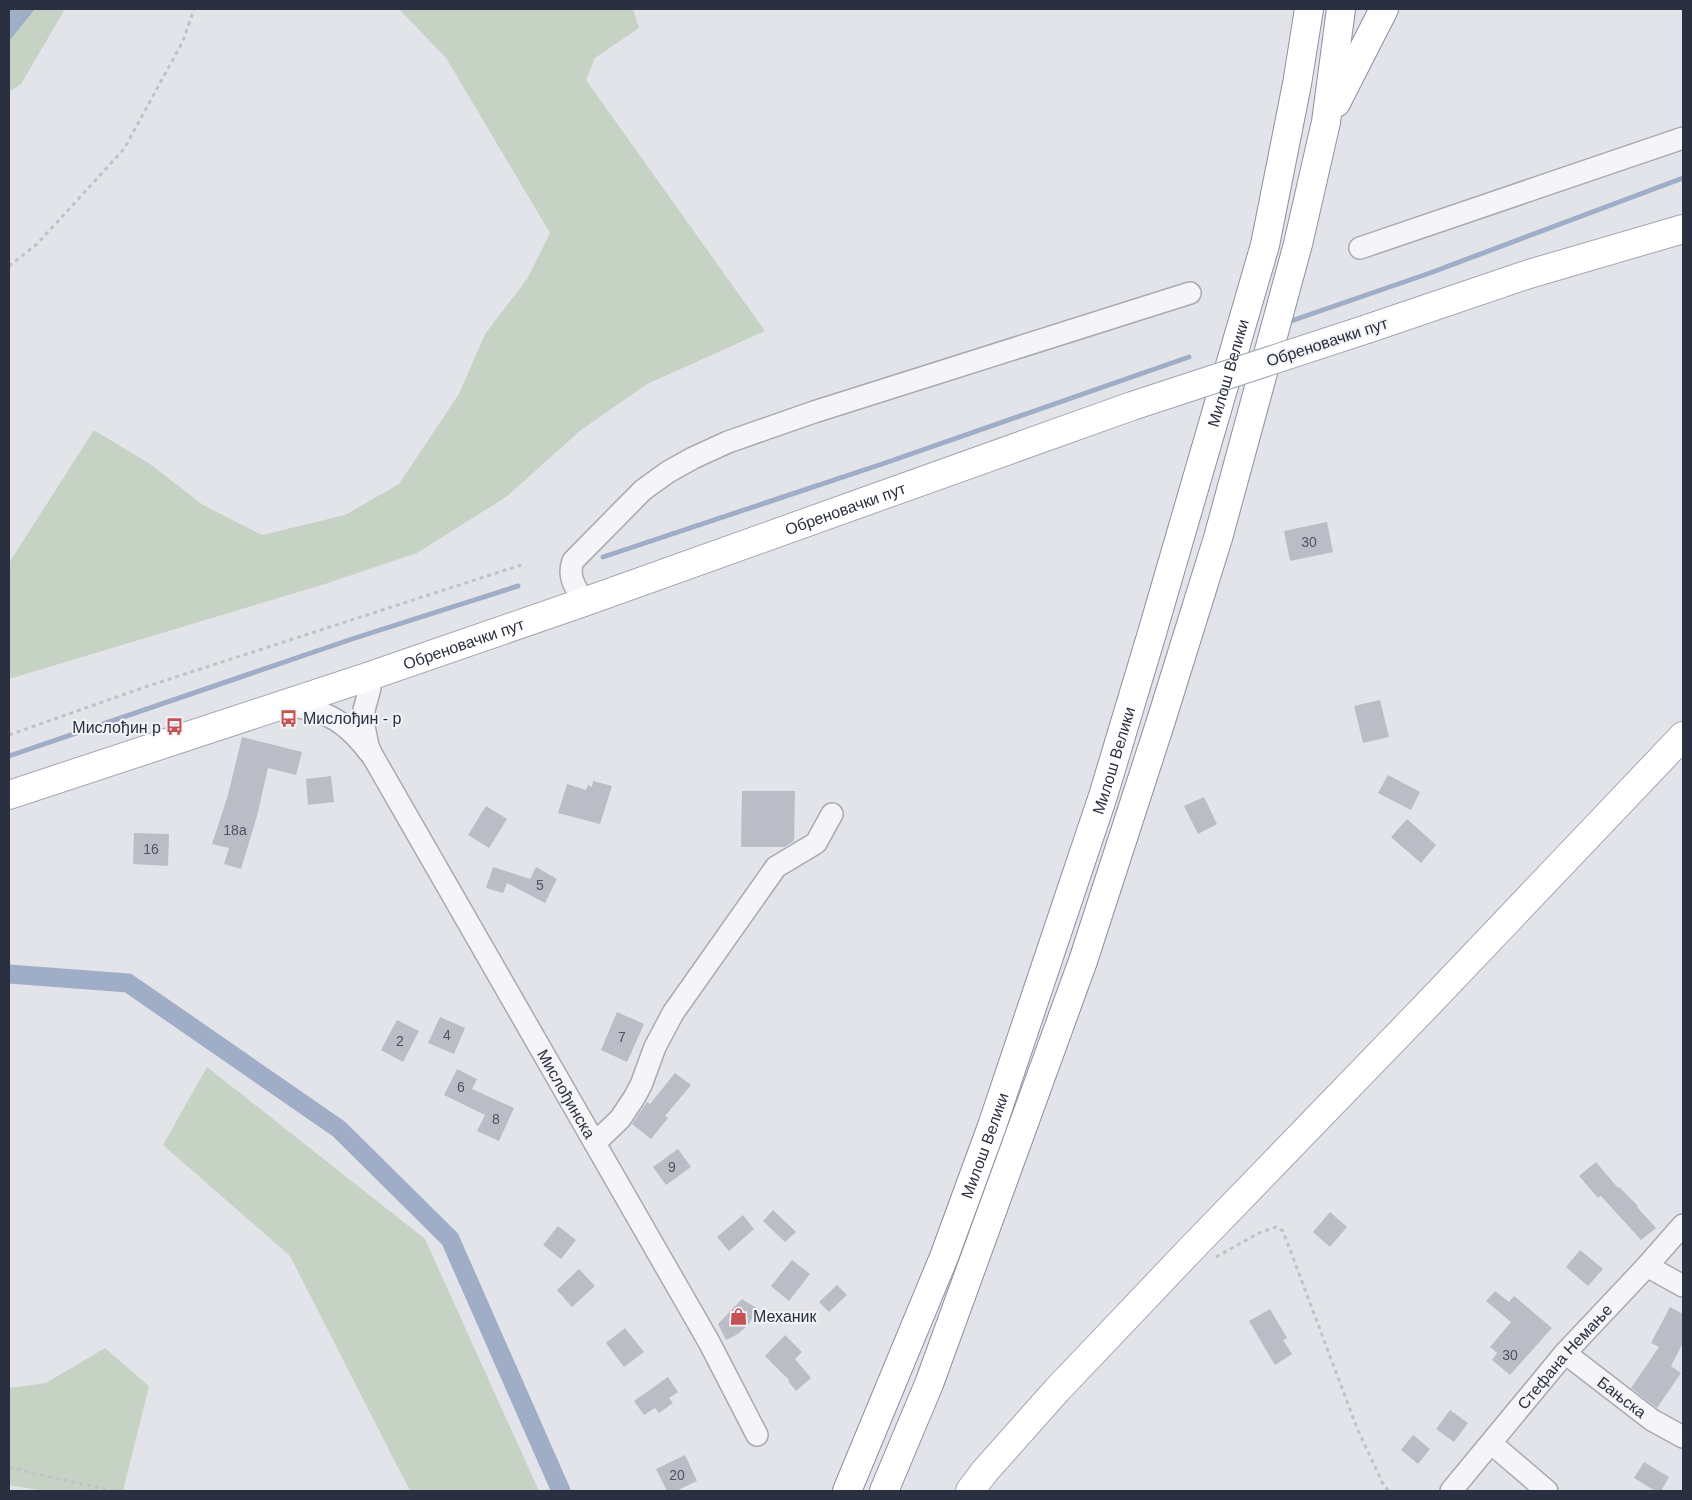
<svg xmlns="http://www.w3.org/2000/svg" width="1692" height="1500" viewBox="0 0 1692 1500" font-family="Arial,sans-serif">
<rect width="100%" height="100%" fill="#e2e4e9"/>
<g fill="#c6d3c4">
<polygon points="9,9 65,9 21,84 9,92"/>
<polygon points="399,9 633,9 639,28 595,58 586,80 765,331 647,384 581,430 506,497 417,553 325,584 9,679 9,563 94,430 150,464 203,505 262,535 345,515 399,484 459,394 485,334 527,279 550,233 446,58"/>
<polygon points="207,1067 425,1239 539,1491 410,1491 290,1256 163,1145"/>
<polygon points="105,1348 149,1386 123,1491 44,1491 9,1485 9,1388 46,1383"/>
</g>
<polygon fill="#a0adc7" points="9,9 35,9 9,41"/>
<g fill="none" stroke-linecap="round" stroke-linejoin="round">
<g stroke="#a0adc7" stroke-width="5">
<polyline points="1291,321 1430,273 1683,178"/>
<polyline points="603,557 888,462 1189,357"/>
<polyline points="9,756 355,638 518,586"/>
</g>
<polyline stroke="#a0adc7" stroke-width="19" points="9,974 128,983 339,1129 450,1239 561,1491"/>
</g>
<g fill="#babdc6">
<polygon points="1327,522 1333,552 1290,561 1284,531"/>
<polygon points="1380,700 1389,737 1363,743 1354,706"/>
<polygon points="242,737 302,752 296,775 268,768 257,816 241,869 224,864 229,848 212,844 228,795"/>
<polygon points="1388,775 1420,792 1411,810 1378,793"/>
<polygon points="331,776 334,802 308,805 306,779"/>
<polygon points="593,781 612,786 600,824 558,813 567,784 586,790 588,785 592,787"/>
<polygon points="742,791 795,791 794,841 784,847 741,847"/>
<polygon points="1204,797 1217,824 1198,834 1184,806"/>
<polygon points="486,806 507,819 489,848 468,835"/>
<polygon points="1407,819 1436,845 1421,863 1391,837"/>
<polygon points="134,833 169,834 168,866 133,864"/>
<polygon points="493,867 530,879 536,867 557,879 545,903 507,883 503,893 486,888"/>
<polygon points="617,1012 644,1024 627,1062 601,1050"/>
<polygon points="440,1017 465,1028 454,1054 428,1043"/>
<polygon points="397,1020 419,1031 403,1062 381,1050"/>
<polygon points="457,1069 477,1079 472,1089 514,1108 499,1141 477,1131 485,1115 444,1095"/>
<polygon points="675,1073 691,1085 665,1116 668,1118 651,1139 632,1124 647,1102 650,1104"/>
<polygon points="678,1149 691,1167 666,1185 653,1167"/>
<polygon points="1596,1162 1618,1188 1619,1187 1638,1206 1637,1207 1656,1228 1641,1240 1601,1196 1598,1198 1579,1176"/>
<polygon points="773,1210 796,1232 785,1242 763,1221"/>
<polygon points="1330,1212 1347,1227 1330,1247 1313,1232"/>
<polygon points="743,1215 754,1229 729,1251 717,1237"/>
<polygon points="558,1226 576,1240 561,1259 543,1245"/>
<polygon points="1580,1250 1603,1269 1588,1286 1566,1267"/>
<polygon points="792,1260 810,1274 789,1301 771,1286"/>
<polygon points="579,1269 595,1286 572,1307 557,1290"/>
<polygon points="837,1285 847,1295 829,1312 819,1302"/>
<polygon points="1495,1291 1509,1302 1514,1296 1552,1328 1510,1375 1492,1360 1497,1353 1490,1347 1511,1322 1486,1301"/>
<polygon points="742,1299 758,1309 748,1325 738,1334 726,1340 718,1324"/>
<polygon points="1670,1307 1683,1314 1683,1343 1671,1366 1681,1373 1657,1408 1631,1388 1659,1347 1651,1343"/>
<polygon points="1270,1309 1287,1338 1283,1340 1292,1354 1275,1365 1249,1321"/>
<polygon points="625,1328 644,1352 624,1367 606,1343"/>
<polygon points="785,1335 802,1352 795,1359 811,1378 796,1391 788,1381 789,1380 765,1356"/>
<polygon points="668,1377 678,1392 669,1398 673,1403 659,1413 655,1408 644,1415 634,1401"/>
<polygon points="1450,1410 1468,1423 1454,1442 1436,1429"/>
<polygon points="1413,1435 1430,1449 1418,1464 1401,1450"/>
<polygon points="685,1455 697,1481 676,1491 667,1491 656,1469"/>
<polygon points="1644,1462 1669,1477 1661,1491 1655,1491 1634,1478"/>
</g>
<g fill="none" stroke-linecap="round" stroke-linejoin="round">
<defs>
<g id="minor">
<polyline points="1360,248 1683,138"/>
<path d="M584,602C576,588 567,577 573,561L643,490L668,472L693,458L728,442L814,412L1190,293"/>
<path id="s1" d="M367,677L370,688L364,710V726L368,746L372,755L709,1342L757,1435"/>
<path d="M285,704C298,707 312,709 324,714C342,721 357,736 369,752"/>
<polyline points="595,1143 620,1119 634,1098 641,1085 655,1047 673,1013 776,867 816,843 832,814"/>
<polyline points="1647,1266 1683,1286"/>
<path id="s2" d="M1565,1353L1652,1420L1683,1437"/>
<polyline points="1492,1444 1547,1491"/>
<path id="s3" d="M1451,1491L1565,1353L1647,1266L1683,1225"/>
</g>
<g id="major">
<polyline points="1367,329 1529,274 1683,229"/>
<path id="s4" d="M9,795L367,677L584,602L1132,406"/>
<polyline points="970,1491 985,1471 1057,1390 1192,1248 1430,1002 1683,736"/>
</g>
<g id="highway">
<polyline points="1336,103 1384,9"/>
<path id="s5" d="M847,1491L944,1257L992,1126L1103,796L1152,633L1265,245L1297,84L1309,9"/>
<polyline points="884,1491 929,1384 1083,961 1160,724 1218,538 1298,244 1326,122 1341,9"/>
</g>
</defs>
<use href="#minor" stroke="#a7aab3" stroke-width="24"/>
<use href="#major" stroke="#a2a7b4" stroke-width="30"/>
<use href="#highway" stroke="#8a909f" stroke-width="30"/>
<g stroke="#c0c2c8" stroke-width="3" stroke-dasharray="4 4" stroke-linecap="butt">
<polyline points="9,266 37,244 124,149 183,41 194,9"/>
<polyline points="9,735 148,686 521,565"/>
<polyline points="1216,1257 1259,1233 1276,1227 1283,1231 1357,1428 1384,1486 1389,1491"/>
<polyline points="9,1467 36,1474 114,1491"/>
</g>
<use href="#minor" stroke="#f5f5f8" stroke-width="21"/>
<use href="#major" stroke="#fff" stroke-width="28"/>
<use href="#highway" stroke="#fff" stroke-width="28"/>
<defs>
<polyline id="major-bridge" points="1132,406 1367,329"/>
</defs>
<use href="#major-bridge" stroke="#a2a7b4" stroke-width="30" stroke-linecap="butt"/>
<use href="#major-bridge" stroke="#fff" stroke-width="28"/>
</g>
<defs>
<symbol id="bus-bare" viewBox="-9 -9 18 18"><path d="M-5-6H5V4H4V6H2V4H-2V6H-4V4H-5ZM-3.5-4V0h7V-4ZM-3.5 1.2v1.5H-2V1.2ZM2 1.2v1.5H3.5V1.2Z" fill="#c55152" stroke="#f2f3f7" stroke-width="2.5" paint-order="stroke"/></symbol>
<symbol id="shop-bare" viewBox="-9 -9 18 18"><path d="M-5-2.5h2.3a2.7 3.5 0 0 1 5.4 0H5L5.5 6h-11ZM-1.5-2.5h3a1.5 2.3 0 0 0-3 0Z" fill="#c55152" stroke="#f2f3f7" stroke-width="2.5" paint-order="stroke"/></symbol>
</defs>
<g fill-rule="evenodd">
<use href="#bus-bare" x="276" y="706" width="25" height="25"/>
<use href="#bus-bare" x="162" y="714" width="25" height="25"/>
<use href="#shop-bare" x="726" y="1304" width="25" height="25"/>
</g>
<g text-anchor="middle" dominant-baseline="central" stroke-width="4" stroke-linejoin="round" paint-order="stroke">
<g font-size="14" fill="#4f5362">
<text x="1309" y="542">30</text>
<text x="235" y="830">18a</text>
<text x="151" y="849">16</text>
<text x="540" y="885">5</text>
<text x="447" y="1035">4</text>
<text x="622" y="1037">7</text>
<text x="400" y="1041">2</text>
<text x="461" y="1087">6</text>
<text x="496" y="1119">8</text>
<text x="672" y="1167">9</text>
<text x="1510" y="1355">30</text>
<text x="677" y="1475">20</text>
</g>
<g font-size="16" fill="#2b3040" stroke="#f2f3f7">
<text transform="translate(1327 342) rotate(-18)">Обреновачки пут</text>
<text stroke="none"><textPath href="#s5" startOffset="1182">Милош Велики</textPath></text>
<text stroke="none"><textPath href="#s4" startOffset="884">Обреновачки пут</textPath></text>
<text stroke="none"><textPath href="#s4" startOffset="479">Обреновачки пут</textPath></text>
<text stroke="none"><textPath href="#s5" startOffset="778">Милош Велики</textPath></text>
<text stroke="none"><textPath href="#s1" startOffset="471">Мислођинска</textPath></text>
<text stroke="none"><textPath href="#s5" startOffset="372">Милош Велики</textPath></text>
<text stroke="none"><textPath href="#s3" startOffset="176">Стефана Немање</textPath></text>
<text stroke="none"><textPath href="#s2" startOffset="72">Бањска</textPath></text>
</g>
<g font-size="16" fill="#2b3040" stroke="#f2f3f7" text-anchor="start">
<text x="303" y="718">Мислођин - р</text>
<text x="161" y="727" text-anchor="end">Мислођин р</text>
<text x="753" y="1316">Механик</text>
</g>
</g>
<rect width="1692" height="1500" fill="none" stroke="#2b3040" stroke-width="20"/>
</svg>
